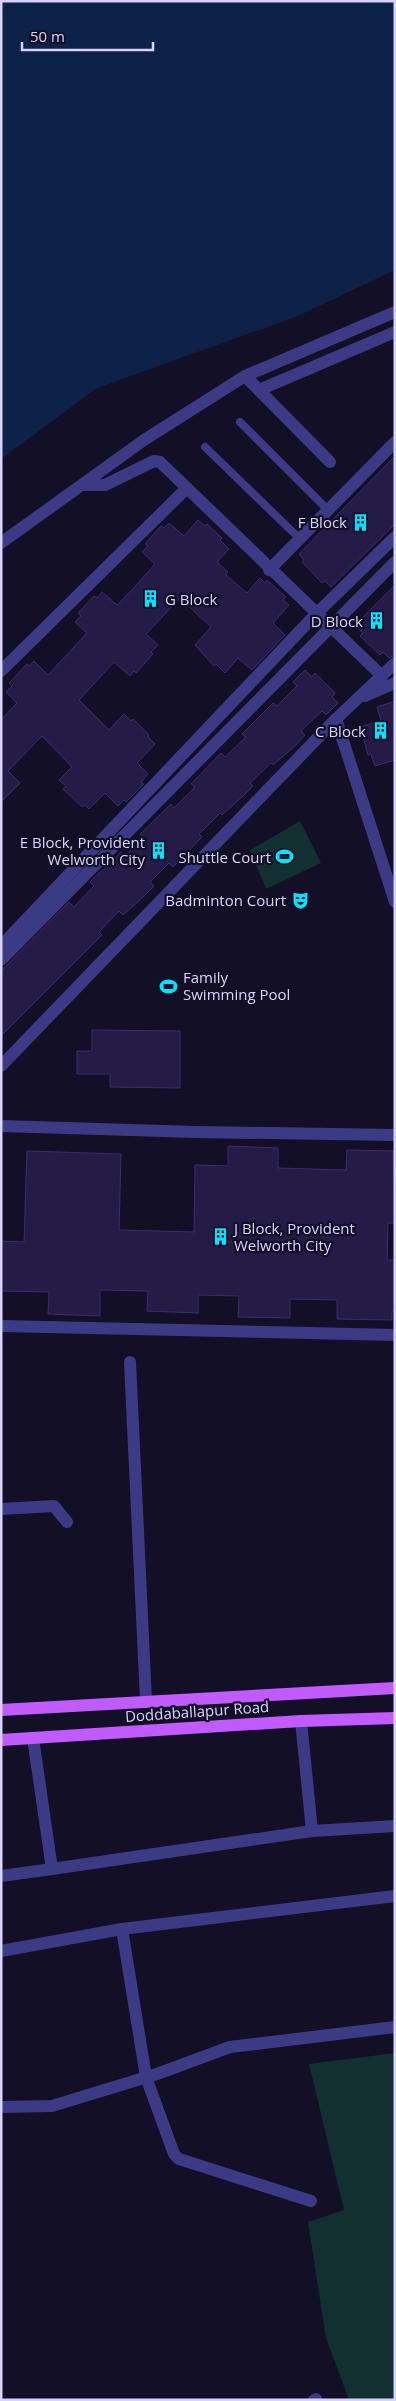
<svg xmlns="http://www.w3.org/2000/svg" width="396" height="2401" viewBox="0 0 396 2401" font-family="'Open Sans',sans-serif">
<rect width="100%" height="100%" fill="#130f26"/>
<g fill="#12302f">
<polygon points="300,821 321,863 266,889 250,850"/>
<polygon points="395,2053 395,2400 349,2400 326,2338 308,2222 344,2210 309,2064"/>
</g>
<polygon fill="#0c2248" points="1,1 395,1 395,270 298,316 97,388 1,459"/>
<g fill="#241b47" stroke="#3b2d73">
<polygon points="395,456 395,524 331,587 325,581 322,583 302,562 304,560 299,554"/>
<polygon points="198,520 205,526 207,524 222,538 220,540 229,549 217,562 228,572 226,575 247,593 260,578 265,583 267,580 286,597 283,600 289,605 273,623 285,635 252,670 238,658 225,673 216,664 214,666 195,645 211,627 180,598 146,634 158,645 151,652 153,654 136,673 134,671 130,676 114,662 79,700 109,730 124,714 131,721 133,719 149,735 148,737 155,744 137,763 148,774 141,782 144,784 126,802 124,800 118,806 105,793 89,809 85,805 82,807 63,789 66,786 59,780 72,767 42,736 8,771 20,783 1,802 1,720 17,703 6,692 12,686 9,683 27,664 29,666 34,661 48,675 87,633 75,622 81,616 78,613 94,596 97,598 102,592 117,605 132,590 155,564 142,552 148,546 145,544 161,526 164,528 169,523 184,536"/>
<polygon points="395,585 395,655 389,658 383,652 380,655 360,636 363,633 355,625"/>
<polygon points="305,670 312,677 315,673 335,693 332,697 338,703 326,715 322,711 301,731 305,735 295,746 273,765 271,763 250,783 253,786 242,797 222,815 220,813 199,834 202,837 173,867 169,863 150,882 154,886 142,898 123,915 119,911 99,932 102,935 1,1036 1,971 69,902 74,907 94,886 90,882 121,852 125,856 144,837 140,834 171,804 174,808 195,787 191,784 221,753 225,757 246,737 242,734 273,703 277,706 297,686 293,682"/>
<polygon points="395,701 395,760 375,766 371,754 368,755 363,737 366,736 363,726 381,721 377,707"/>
<polygon points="92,1030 180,1031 180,1088 110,1087 110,1074 77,1074 77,1051 92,1051"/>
<polygon points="228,1146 278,1148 278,1168 346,1170 347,1150 393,1151 395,1223 388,1223 387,1260 395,1260 395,1311 392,1311 392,1320 337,1319 337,1300 290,1299 290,1318 238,1317 239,1296 198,1295 198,1313 147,1311 148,1291 100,1290 100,1316 48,1314 49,1292 1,1291 1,1241 24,1242 27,1151 121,1154 119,1230 194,1232 195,1165 228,1166"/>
</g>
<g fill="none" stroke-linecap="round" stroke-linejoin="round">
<g stroke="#3d3a85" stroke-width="8">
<polyline points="240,422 328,510"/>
<polyline points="205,447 300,539"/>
</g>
<g stroke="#3d3a85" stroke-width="12">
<polyline points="245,376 330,462"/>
<polyline points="259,390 395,332"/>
<polyline points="82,485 105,485 154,461 160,462 382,676"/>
<polyline points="1,543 144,440 245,376 395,312"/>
<polyline points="269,570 395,442"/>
<polyline points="1,671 187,488"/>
<polyline points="365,696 395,683"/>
<polyline points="336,719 395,902"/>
<polyline points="1,946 316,614 395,537"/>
<polyline points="1,960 395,562"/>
<polyline points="1,1066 336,719 395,663"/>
<polyline points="1,1126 196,1132 395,1135"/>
<polyline points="1,1326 395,1335"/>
<polyline points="130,1362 146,1701"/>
<polyline points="1,1509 54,1506 67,1522"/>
<polyline points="33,1738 52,1869 312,1831 301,1721"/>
<polyline points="312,1831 395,1826"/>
<polyline points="1,1876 52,1869"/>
<polyline points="122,1929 146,2077 174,2154 179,2159 311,2201"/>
<polyline points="1,1951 122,1929 395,1896"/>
<polyline points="1,2107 52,2106 157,2074 230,2047 395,2027"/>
<polyline points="314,2400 316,2399"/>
</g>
<g stroke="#c25bff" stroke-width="12">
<polyline points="1,1710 395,1688"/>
<polyline points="1,1740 301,1721 395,1718"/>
</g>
</g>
<defs>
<symbol id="building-bare" viewBox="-9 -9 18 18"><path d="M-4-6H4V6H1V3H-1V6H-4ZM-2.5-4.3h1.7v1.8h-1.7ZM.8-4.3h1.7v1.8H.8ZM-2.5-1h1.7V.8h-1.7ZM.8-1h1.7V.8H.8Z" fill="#00e5ff" stroke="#130f26" stroke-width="2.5" paint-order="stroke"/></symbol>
<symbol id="stadium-bare" viewBox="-9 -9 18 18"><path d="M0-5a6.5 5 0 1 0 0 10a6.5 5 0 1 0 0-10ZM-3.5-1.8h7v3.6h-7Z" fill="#00e5ff" stroke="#130f26" stroke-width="2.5" paint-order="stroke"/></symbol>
<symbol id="theatre-bare" viewBox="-9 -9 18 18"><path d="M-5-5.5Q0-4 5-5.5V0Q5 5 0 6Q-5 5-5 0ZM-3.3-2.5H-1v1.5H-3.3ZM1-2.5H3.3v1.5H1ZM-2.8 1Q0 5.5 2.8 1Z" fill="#00e5ff" stroke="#130f26" stroke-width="2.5" paint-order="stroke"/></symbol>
</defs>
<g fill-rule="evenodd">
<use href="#building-bare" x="348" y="510" width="25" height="25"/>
<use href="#building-bare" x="138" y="586" width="25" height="25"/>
<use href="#building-bare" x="364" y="608" width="25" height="25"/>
<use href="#building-bare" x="368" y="718" width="25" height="25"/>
<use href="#building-bare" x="146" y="838" width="25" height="25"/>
<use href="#stadium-bare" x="272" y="844" width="25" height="25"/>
<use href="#theatre-bare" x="288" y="888" width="25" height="25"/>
<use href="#stadium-bare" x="156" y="974" width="25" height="25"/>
<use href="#building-bare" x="208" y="1224" width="25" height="25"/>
</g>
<g text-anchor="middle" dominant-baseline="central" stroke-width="4.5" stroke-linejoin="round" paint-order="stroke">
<g font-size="15" fill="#d9d4ff" stroke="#130f26" text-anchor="end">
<text x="347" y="522">F Block</text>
<text x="165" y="599" text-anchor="start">G Block</text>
<text x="363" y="621">D Block</text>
<text x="366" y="731">C Block</text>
<text x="145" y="842">E Block, Provident<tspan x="145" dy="17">Welworth City</tspan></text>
<text x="271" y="857">Shuttle Court</text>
<text x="286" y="900">Badminton Court</text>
<text x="183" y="977" text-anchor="start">Family<tspan x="183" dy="17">Swimming Pool</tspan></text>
<text x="234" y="1228" text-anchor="start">J Block, Provident<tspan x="234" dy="17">Welworth City</tspan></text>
</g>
<g font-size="15" fill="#d9d4ff" stroke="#130f26">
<text transform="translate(197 1711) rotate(-4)">Doddaballapur Road</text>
</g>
</g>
<rect width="396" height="2401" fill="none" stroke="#d9d4ff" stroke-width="5"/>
<path d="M22 42v8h131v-8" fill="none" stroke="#d9d4ff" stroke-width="2.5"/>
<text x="30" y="42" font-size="15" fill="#d9d4ff" stroke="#130f26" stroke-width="4" paint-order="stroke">50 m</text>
</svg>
